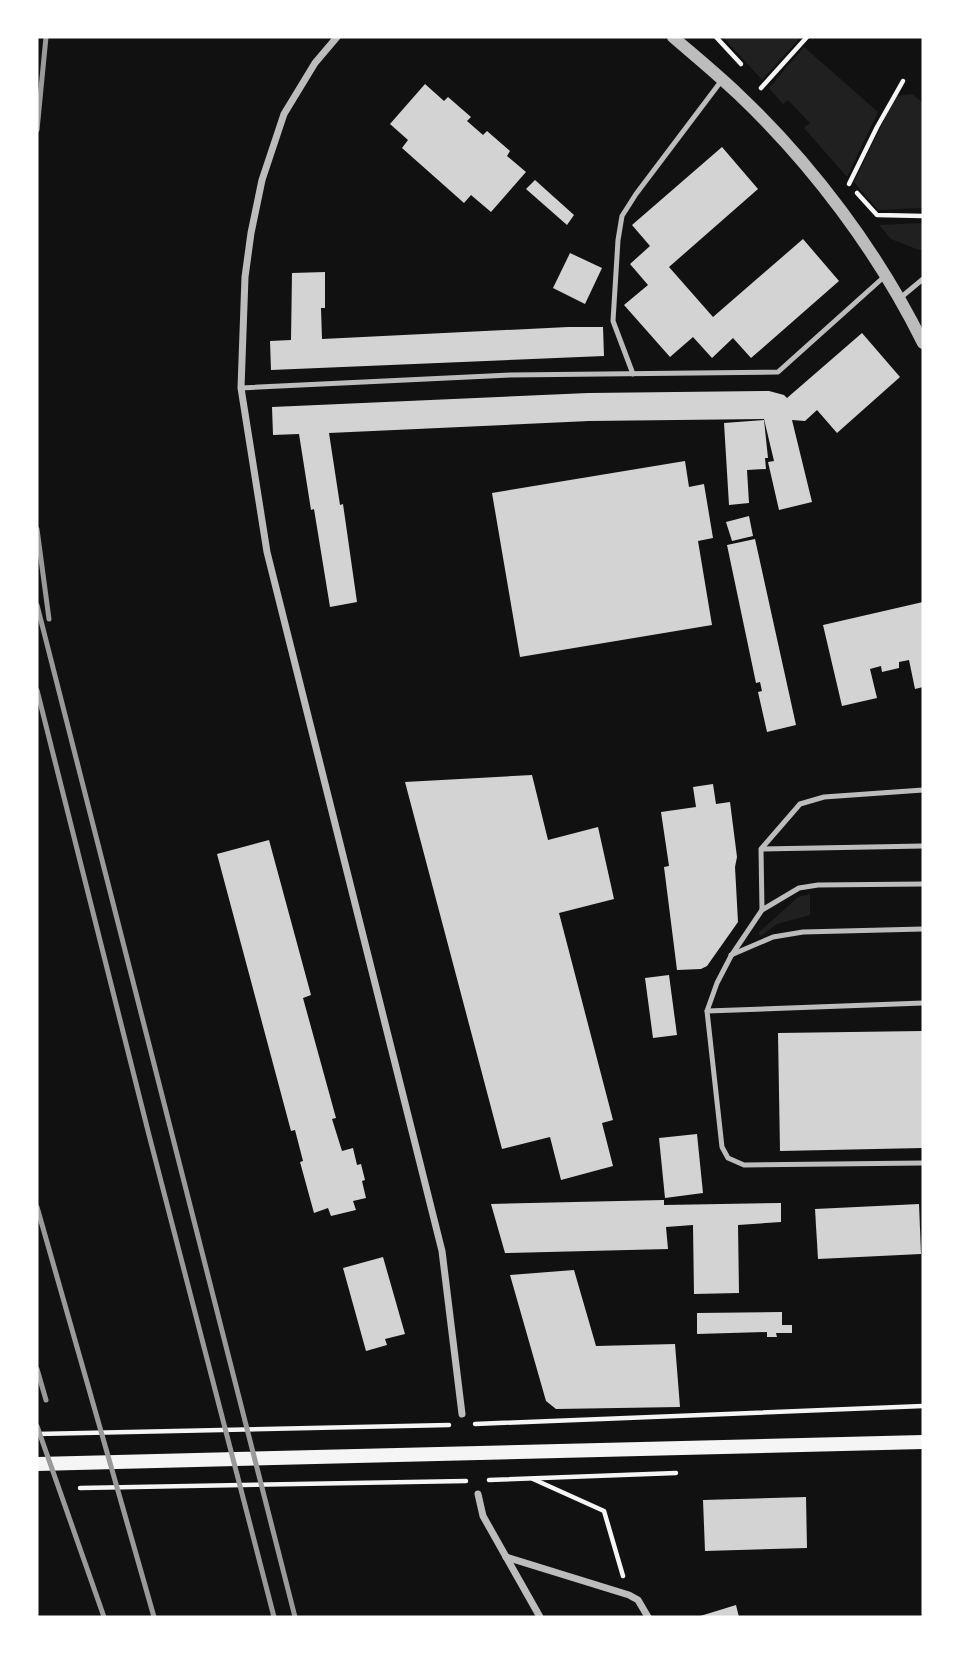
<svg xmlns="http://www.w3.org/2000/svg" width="960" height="1654" viewBox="0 0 960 1654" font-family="'Source Sans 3',sans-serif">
<rect width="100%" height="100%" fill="#111"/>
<g fill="#202020">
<polygon points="723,37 801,37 762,80"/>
<polygon points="804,47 878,112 847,177 804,128 810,123 788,100 783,104 769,88"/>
<polygon points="912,94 923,103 923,208 878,210 854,182 896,96"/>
<polygon points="923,223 923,249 919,250 891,239 879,225"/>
<polygon points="810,894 810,915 777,924 761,936 758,933 798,897"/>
</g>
<g fill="#d3d3d3">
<polygon points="425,84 444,101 448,97 471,117 467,121 483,135 487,131 510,151 507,156 526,172 491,212 471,195 464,203 402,148 408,140 390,124"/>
<polygon points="722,147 758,189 669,267 713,317 803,239 839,281 751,358 733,338 712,358 693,337 670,357 624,305 648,285 630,264 650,246 632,225"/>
<polygon points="535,180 574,215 567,225 526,189"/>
<polygon points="570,253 602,268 585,304 553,288"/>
<polygon points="325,272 325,308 321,308 322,339 568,327 603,327 604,356 271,370 270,341 291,340 292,273"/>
<polygon points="862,333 900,377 837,433 817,410 805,421 792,420 812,502 779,510 768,462 774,461 764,419 589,421 329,433 340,505 343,504 357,602 330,607 314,509 311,510 299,434 273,435 272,407 588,393 769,391 784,395 787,398"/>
<polygon points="764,420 768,458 765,458 766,469 747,470 749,503 729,505 724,423"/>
<polygon points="685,461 689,487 704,484 713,538 698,541 712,625 520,657 492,493"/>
<polygon points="749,516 753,536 732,541 726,522"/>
<polygon points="755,539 796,725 767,732 758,692 762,691 760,682 756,683 727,545"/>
<polygon points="923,602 923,687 915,689 909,660 899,662 899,668 882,672 881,666 870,669 877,698 842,706 823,625"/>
<polygon points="532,775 548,840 598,827 614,899 559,913 613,1120 602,1123 613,1166 561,1180 550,1137 502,1149 405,782"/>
<polygon points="713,784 716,804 730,802 737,857 735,867 738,922 707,966 701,969 677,970 664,867 669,866 661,812 696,807 693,787"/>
<polygon points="269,840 311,995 303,998 336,1118 332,1119 342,1151 353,1148 357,1165 361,1164 365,1180 362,1181 366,1198 353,1201 356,1210 331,1216 328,1208 314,1213 300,1162 303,1161 295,1130 291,1131 217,854"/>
<polygon points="669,975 677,1035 653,1038 645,978"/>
<polygon points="923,1031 923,1148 780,1151 778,1033"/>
<polygon points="697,1134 703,1193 665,1198 659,1138"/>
<polygon points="664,1200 664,1205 781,1203 781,1222 738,1225 739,1293 694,1294 693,1225 666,1227 668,1249 505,1253 491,1204"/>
<polygon points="919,1204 921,1254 818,1259 815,1209"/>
<polygon points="383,1257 405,1334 385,1339 387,1345 366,1351 343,1268"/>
<polygon points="574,1270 596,1346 675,1344 680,1407 556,1409 546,1401 510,1275"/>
<polygon points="782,1312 782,1325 792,1325 792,1333 776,1333 777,1337 767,1337 767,1332 697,1334 697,1313"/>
<polygon points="806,1497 807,1548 705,1551 703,1500"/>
<polygon points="736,1605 739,1617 697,1617"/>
</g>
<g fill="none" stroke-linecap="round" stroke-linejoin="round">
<g stroke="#f5f5f5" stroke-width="4.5">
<polyline points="716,37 741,64"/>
<polyline points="761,88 807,37"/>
<polyline points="849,184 877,127 903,81"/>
<polyline points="857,193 877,215 923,216"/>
<polyline points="475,1424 923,1406"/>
<polyline points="37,1434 449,1425"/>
<polyline points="533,1479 604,1511 623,1576"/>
<polyline points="489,1480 676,1473"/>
<polyline points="80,1488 466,1481"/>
</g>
<g stroke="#bcbcbc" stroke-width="5">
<polyline points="899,299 923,279"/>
<polyline points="633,374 613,321 618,240 622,216 636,194 722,80"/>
<polyline points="241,388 510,375 778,372 885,276"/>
<polyline points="762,849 923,846"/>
<polyline points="923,884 818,885 799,888 762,910 731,956 717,983 707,1011 722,1147 728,1158 744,1165 923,1163"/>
<polyline points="762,910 761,849 800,804 824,797 923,790"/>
<polyline points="731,955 773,937 803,932 923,929"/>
<polyline points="707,1011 923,1003"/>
</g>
<g stroke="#bcbcbc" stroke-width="7">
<polyline points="337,37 315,63 284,114 262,180 251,233 245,277 241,388 267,552 442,1251 462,1414"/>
<polyline points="478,1494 483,1516 540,1617"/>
<polyline points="506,1557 629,1595 638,1600 648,1617"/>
</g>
<path stroke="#bcbcbc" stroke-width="12" d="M673,37C695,56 717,74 738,94C812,164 878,252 923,343"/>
<polyline stroke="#f5f5f5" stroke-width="14" points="37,1464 923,1442"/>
<g stroke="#9a9a9a" stroke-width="5">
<polyline points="37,130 46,37"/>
<polyline points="37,529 49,619"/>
<polyline points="37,605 295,1617"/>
<polyline points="37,690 149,1135 274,1617"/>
<polyline points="37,1207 154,1617"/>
<polyline points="37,1369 46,1400"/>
<polyline points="37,1426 104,1617"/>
</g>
</g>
<rect width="960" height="1654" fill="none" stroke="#ffffff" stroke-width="77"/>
</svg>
